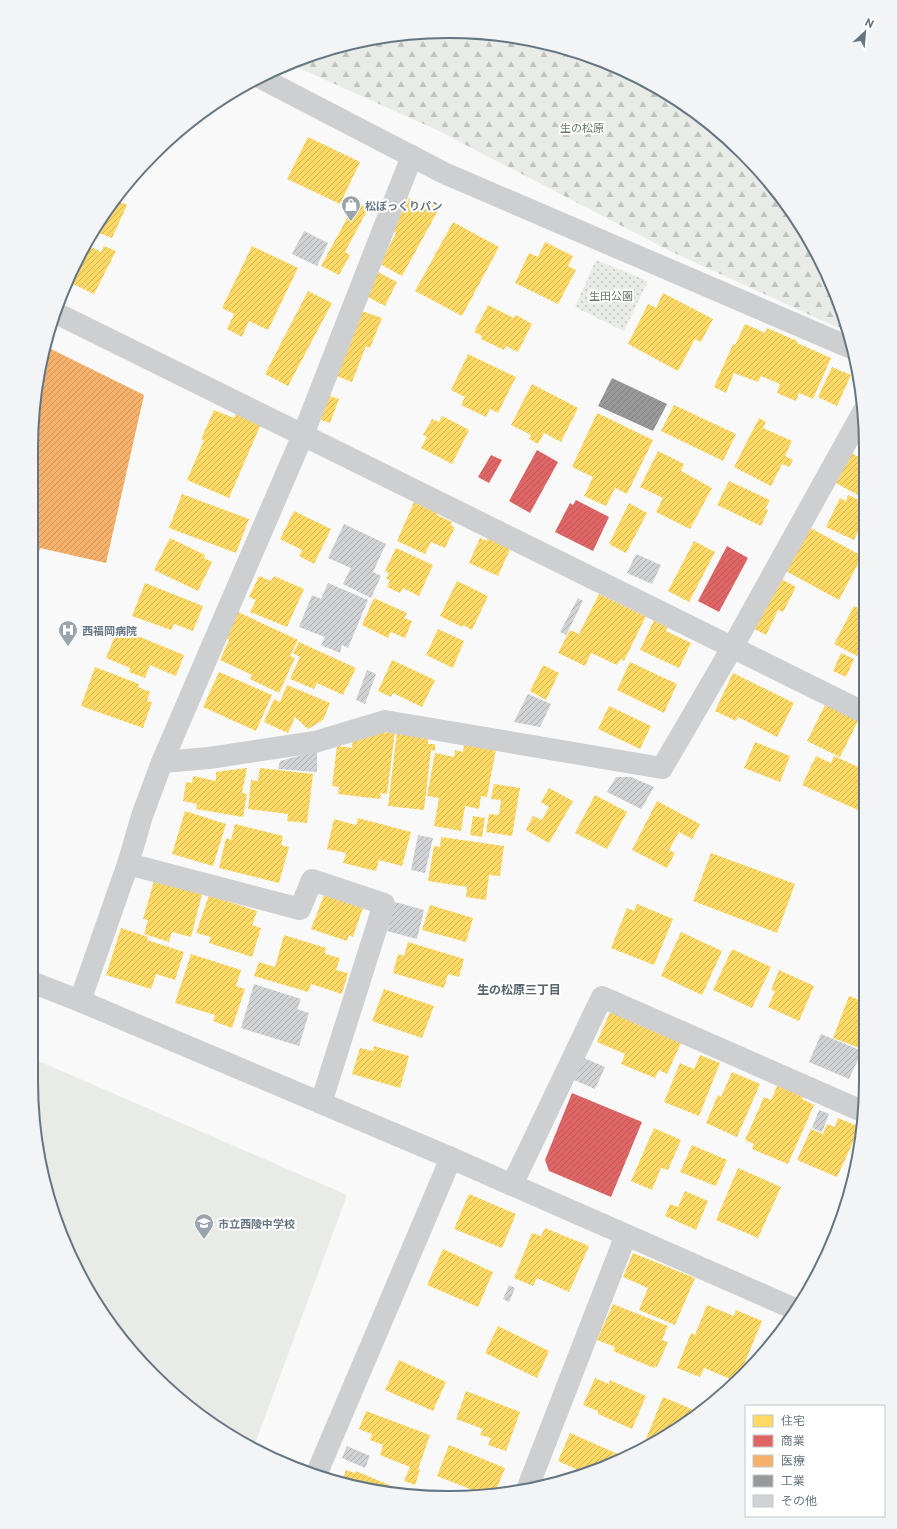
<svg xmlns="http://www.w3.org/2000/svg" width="897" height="1529" viewBox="0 0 897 1529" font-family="Commissioner,'Noto Sans JP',sans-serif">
<defs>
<pattern id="forest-firs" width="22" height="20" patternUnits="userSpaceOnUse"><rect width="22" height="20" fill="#e8ebe6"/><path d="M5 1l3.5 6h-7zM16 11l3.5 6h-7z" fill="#c0c3c0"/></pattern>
<pattern id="park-dots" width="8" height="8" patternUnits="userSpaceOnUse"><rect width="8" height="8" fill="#e8ebe6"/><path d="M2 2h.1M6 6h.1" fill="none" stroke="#c0c3c0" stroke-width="1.8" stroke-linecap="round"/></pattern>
<pattern id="homes-hatch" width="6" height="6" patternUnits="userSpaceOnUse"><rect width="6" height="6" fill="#ffd966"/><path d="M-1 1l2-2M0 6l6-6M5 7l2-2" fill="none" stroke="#d2b559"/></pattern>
<pattern id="shops-hatch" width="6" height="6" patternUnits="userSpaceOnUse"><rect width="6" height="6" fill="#e06666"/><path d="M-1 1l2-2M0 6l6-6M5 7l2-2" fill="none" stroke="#b95959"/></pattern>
<pattern id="health-hatch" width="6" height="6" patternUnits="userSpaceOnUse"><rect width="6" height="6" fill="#f6b26b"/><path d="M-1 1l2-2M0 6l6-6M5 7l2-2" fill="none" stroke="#cb955d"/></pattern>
<pattern id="industry-hatch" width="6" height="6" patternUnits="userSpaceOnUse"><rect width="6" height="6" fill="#999"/><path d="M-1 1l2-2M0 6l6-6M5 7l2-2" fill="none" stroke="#808182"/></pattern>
<pattern id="building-hatch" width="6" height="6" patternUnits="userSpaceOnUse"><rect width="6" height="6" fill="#d0d2d3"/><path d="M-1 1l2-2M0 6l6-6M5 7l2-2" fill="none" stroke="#acafb1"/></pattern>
</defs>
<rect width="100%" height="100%" fill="#f9f9f9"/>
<polygon fill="url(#forest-firs)" points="448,31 530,39 608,63 680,101 744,153 810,240 844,315 847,330 832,325 670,251 439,131 288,63 367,39"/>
<polygon fill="url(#park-dots)" points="596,260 648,281 624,331 575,307"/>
<polygon fill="#e8ebe6" points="34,1059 347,1195 253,1449 216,1428 153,1376 117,1334 74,1265 53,1214 35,1135"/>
<g fill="url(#homes-hatch)">
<polygon points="308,137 360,162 340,204 287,179"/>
<polygon points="144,164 145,165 139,176 136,174"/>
<polygon points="409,198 424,206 427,200 440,207 402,276 380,264 396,233 391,230"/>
<polygon points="115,200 127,205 112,238 94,231 101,217"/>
<polygon points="356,202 368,209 345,252 350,255 339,275 321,266"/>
<polygon points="453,222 499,247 462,316 415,291"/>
<polygon points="545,242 573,256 568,266 576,270 558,304 515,283 529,253 538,257"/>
<polygon points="87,245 101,252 104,246 116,251 94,294 69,282"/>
<polygon points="252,246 298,268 268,330 249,321 242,337 227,329 234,314 222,308"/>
<polygon points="378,272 397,282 385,306 366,296"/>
<polygon points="308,291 332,303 288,386 265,374"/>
<polygon points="663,293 713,319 701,342 695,339 678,371 628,344 648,304 656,308"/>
<polygon points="488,305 514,318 516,315 532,324 518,352 506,346 504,350 481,339 482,336 474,332"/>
<polygon points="359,310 382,318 370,348 366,346 352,382 334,375"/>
<polygon points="745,324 765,333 767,328 797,341 797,343 831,358 813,399 799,393 796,401 777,393 780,384 761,376 758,382 734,373 726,393 714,387 733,344 735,345"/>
<polygon points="468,354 516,377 498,413 490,409 486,417 461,405 465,397 451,390"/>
<polygon points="832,367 851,375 837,406 818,397"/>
<polygon points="532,384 578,408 561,442 544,433 538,444 529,439 531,435 511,425"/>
<polygon points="321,393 339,399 330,423 312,417"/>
<polygon points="674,405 736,434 723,461 661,431"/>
<polygon points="214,410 234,418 236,413 261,424 229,498 187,480 204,440 201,439"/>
<polygon points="597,413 653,440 627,494 615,488 606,506 584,496 593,477 572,467"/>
<polygon points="442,416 469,430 452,464 421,448 427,437 423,435 432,419 439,422"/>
<polygon points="759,418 766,422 763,428 792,441 785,456 793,460 789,467 782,464 771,486 734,467"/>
<polygon points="865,421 865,444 852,436"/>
<polygon points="844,448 865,461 865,499 827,478"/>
<polygon points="658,451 684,464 681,471 712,488 690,529 656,512 663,498 640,487"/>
<polygon points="729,481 770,500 765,509 768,510 761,526 717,505"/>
<polygon points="182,494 249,519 236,553 169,528"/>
<polygon points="848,495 861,501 860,505 865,508 865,516 854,540 826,527 840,498 846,501"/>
<polygon points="414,502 438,512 437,515 452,522 451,526 455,527 445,548 431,542 425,554 397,541"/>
<polygon points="629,503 647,513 626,553 609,544"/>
<polygon points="294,511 331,529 314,564 299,556 302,550 280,539"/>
<polygon points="805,525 862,556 839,600 782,569"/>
<polygon points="488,537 511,547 498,576 469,563 480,538 487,541"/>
<polygon points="170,538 205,555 204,558 212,562 198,591 154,570"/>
<polygon points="694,541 715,552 689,602 668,591"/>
<polygon points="396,548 433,565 419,596 403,588 400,593 387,587 390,580 386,579 389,573 385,571"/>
<polygon points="259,576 271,581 274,576 304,589 287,627 250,612 256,600 249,597"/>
<polygon points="776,576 796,587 783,612 778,610 766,635 749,626"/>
<polygon points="457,581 488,596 472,630 463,625 462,627 440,616"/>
<polygon points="145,583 203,606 193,631 174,624 171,630 132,616"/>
<polygon points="599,594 632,610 634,606 648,612 624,661 621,659 617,665 591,653 585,666 558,653 570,630 579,634"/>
<polygon points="374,598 407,613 404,618 412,621 405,638 391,632 388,638 362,625"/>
<polygon points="854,606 865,612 865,655 859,652 857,656 834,644"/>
<polygon points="236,611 298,640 290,656 295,658 279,693 250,679 252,675 220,660 229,640 223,637"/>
<polygon points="654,620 668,626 666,631 691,643 679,668 640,650"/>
<polygon points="118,628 184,655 176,676 150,665 145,678 129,672 130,668 106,658"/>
<polygon points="438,629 464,641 453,668 426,655"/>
<polygon points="299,642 356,668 343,695 317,683 314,689 290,679 300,657 293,653"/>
<polygon points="841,653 854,659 846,677 833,671"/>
<polygon points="392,660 435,680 422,707 393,693 391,697 378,691"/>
<polygon points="630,662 677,684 664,713 617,690"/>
<polygon points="543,665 559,673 546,700 530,691"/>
<polygon points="95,667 139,684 138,687 150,692 147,701 152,702 143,728 81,706"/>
<polygon points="219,672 272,695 256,731 203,707"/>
<polygon points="733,673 794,703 777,737 738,717 736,721 715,711"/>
<polygon points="287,685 330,703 323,720 308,729 295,717 288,733 264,722 274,699 280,702"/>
<polygon points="826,703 859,719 840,757 807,741"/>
<polygon points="609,706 651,726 640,749 598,729"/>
<polygon points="395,732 387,794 381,793 380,799 338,794 339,787 332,786 337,746 352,748 353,735"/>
<polygon points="397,732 420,735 420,738 428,739 428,744 435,744 435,751 431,750 424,810 388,806"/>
<polygon points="755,742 790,756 780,782 744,768"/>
<polygon points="464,744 496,749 487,797 481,796 479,809 465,806 461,831 434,826 439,798 427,796 435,753 454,757 455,750 463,752"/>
<polygon points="816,756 831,763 834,756 865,770 865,799 860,811 802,785"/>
<polygon points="247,768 242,793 247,794 243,817 196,809 197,804 183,801 186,782 192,783 193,776 216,781 216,772"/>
<polygon points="260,768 313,774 307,823 287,821 288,814 248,809 251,780 258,781"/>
<polygon points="494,784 520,788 512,836 486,832 489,814 499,815 501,800 491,799"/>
<polygon points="549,788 573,801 549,843 526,830 533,816 542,820 549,807 541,802"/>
<polygon points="595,795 627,812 607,849 575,833"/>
<polygon points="657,801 700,824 692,839 679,832 669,850 675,853 667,868 632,850"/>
<polygon points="185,811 226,824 213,866 172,854"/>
<polygon points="473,816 485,818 482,837 470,835"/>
<polygon points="358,818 411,832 402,866 379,860 376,871 343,863 346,853 327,849 334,819 356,825"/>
<polygon points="235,824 283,836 281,845 289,847 279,883 219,868 226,838 231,840"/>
<polygon points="441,837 504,846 500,876 489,875 486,900 466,897 467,887 428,881 434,846 440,847"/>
<polygon points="711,853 795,884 777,933 693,901"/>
<polygon points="154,881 202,894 191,937 172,932 169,942 144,934 148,920 143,919"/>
<polygon points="209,895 257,911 252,925 261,928 252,957 209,943 211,937 196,933"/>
<polygon points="324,895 365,902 353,937 349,935 347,941 311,929"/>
<polygon points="637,904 673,919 654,965 611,948 627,908 634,911"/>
<polygon points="430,905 473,918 466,942 422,930"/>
<polygon points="121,928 148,937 147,940 184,952 175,980 156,974 151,989 106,975"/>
<polygon points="681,932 722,951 702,995 661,976"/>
<polygon points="284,935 326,948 325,954 340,958 336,970 348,973 342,994 311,984 308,992 254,976 259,962 275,967"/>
<polygon points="408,942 464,959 459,977 448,974 444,988 393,973 398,954 404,956"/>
<polygon points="732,949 771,967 752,1008 713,990"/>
<polygon points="191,954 241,970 236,986 245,989 232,1028 213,1021 215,1015 175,1003"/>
<polygon points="779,970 814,986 799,1021 768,1007 775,991 771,990"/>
<polygon points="384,989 434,1006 422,1038 372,1021"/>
<polygon points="849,996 865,1002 865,1050 833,1038"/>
<polygon points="610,1012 681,1043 667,1074 659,1070 655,1078 621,1064 625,1054 597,1042"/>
<polygon points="374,1046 409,1056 400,1088 352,1074 360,1048 373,1051"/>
<polygon points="700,1055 720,1063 699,1116 664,1102 680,1063 694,1069"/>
<polygon points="732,1072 760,1084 737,1137 706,1123 718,1095 721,1097"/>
<polygon points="778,1084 804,1095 802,1099 814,1105 788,1164 752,1149 754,1144 745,1140 764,1097 771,1100"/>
<polygon points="838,1118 860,1127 837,1177 797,1160 811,1129 823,1134 827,1124 835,1127"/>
<polygon points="654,1128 681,1140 668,1170 661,1168 652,1190 631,1181"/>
<polygon points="692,1145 727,1160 716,1186 680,1172"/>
<polygon points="738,1168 781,1187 758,1238 716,1220"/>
<polygon points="685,1191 708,1201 696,1230 665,1216 670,1204 678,1207"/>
<polygon points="469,1194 516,1214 502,1248 454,1229"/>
<polygon points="545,1228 589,1246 569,1292 537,1278 533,1286 514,1278 532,1233 541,1236"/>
<polygon points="443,1249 493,1272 478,1307 427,1285"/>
<polygon points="633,1253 695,1278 675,1325 639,1310 648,1288 623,1277"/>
<polygon points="613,1304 668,1326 662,1340 668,1342 657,1367 655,1366 654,1368 613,1351 615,1347 597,1340"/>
<polygon points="707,1305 734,1316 736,1310 762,1321 743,1367 746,1369 745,1372 735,1381 704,1368 700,1377 677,1368 691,1333 695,1335"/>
<polygon points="498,1326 549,1351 537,1378 485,1353"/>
<polygon points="399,1360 446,1382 433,1411 385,1390"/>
<polygon points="595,1378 609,1384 610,1380 646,1396 632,1429 598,1414 598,1411 583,1405"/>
<polygon points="466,1391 520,1412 506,1451 488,1445 491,1438 480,1435 483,1429 456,1419"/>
<polygon points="663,1397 701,1413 656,1443 646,1439"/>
<polygon points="366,1411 430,1435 418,1469 420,1470 415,1485 404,1481 410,1467 380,1455 383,1445 370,1440 372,1434 359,1429"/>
<polygon points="570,1433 620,1455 618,1460 583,1476 579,1476 574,1474 576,1469 558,1461"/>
<polygon points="449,1445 505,1468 495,1493 485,1495 437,1476"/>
<polygon points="346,1470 355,1473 356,1471 408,1493 408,1495 394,1494 340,1484 332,1480 334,1475 343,1478"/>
</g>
<g fill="url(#shops-hatch)">
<polygon points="537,450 558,462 530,513 509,501"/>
<polygon points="491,455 502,460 489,483 478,477"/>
<polygon points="576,500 609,517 593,551 555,532 570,503 573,505"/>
<polygon points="727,546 748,558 719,612 698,601"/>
<polygon points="572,1093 642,1122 611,1197 549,1171 545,1160"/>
</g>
<polygon fill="url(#health-hatch)" points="47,347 144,395 106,563 40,548 33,576 32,421"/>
<polygon fill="url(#industry-hatch)" points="612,378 667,404 653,431 598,406"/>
<g fill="url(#building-hatch)">
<polygon points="304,231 328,243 317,266 292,254"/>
<polygon points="344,524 386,544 373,572 381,576 371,598 343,584 351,568 328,558"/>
<polygon points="636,554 661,565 652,584 627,573"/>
<polygon points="328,583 368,600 348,648 342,645 340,653 321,645 325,637 299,627 312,595 321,599"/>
<polygon points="578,598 583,601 566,635 560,632"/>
<polygon points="367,670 376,674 365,704 356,700"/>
<polygon points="528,694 551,704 540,727 514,722"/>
<polygon points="317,751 317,772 278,769 280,761"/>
<polygon points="616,777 631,777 654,787 641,809 607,792"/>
<polygon points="418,835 433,838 425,873 411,870"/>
<polygon points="395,902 424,910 417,939 387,931"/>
<polygon points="254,984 301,999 297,1009 309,1013 299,1046 241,1028"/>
<polygon points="821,1034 862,1051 849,1079 809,1062"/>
<polygon points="584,1058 605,1067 595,1089 574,1080"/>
<polygon points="819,1110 829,1114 822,1132 812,1128"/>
<polygon points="509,1285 515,1288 509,1302 503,1299"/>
<polygon points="347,1446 370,1456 365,1468 342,1458"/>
</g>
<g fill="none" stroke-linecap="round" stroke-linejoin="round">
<g stroke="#cecfd0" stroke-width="22">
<polyline points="261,78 444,173 851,348"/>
<polyline points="54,312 865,713"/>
<polyline points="162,762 209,758 315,742 385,721 662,768 732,648 863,412"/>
<polyline points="128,864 300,909 312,880 384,904 321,1103"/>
<polyline points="34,983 80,1001 451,1158 797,1310"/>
<polyline points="80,1001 128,864 142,816 162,762 303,435 412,156"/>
<polyline points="512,1185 602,997 864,1112"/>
<polyline points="316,1475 451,1158"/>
<polyline points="528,1487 626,1235"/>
</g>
</g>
<defs>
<symbol id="shop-pin" viewBox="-11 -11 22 30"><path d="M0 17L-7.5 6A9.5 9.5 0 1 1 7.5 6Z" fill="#99a4ac" stroke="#fff"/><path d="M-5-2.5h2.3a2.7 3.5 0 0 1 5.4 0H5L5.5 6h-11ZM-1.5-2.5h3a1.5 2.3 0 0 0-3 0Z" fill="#fff"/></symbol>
<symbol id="hospital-pin" viewBox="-11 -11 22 30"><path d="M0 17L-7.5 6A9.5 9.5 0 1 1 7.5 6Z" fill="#99a4ac" stroke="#fff"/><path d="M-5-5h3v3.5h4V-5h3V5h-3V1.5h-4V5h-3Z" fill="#fff"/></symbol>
<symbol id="school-pin" viewBox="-11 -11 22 30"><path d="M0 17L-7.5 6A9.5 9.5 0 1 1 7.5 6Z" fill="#99a4ac" stroke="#fff"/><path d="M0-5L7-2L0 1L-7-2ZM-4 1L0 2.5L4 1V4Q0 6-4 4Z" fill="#fff"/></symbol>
</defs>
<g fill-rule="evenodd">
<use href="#shop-pin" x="340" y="194" width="22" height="30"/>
<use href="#hospital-pin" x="57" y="619" width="22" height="30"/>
<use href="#school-pin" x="193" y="1212" width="22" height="30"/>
</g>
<g text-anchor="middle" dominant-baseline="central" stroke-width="4" stroke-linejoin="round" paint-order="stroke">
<g font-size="11" fill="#687a64" stroke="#fff">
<text x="582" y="127">生の松原</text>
<text x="611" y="295">生田公園</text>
</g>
<g font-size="11" font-weight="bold" fill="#657683" stroke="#fff" text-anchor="start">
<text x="365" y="205">松ぼっくりパン</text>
<text x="82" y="630">西福岡病院</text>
<text x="218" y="1223">市立西陵中学校</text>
</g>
<g font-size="12" font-weight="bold" fill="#57646e" stroke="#fff">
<text x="519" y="989">生の松原三丁目</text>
</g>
</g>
<path d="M0 0H897V1529H0ZM448 38H449A410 410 0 0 1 859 448V1081A410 410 0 0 1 449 1491H448A410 410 0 0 1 38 1081V448A410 410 0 0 1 448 38Z" fill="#f3f4f5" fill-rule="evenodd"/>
<path fill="none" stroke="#657683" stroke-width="2" d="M448 38H449A410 410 0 0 1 859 448V1081A410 410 0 0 1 449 1491H448A410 410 0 0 1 38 1081V448A410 410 0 0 1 448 38Z"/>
<rect x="745" y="1405" width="140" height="112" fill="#ffffff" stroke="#c1c8cd"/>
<rect x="753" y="1415" width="20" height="12" fill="#ffd966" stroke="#c1c8cd"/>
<text x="781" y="1425" font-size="12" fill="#657683">住宅</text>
<rect x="753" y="1435" width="20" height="12" fill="#e06666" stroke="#c1c8cd"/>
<text x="781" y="1445" font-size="12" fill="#657683">商業</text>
<rect x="753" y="1455" width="20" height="12" fill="#f6b26b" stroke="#c1c8cd"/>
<text x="781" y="1465" font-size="12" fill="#657683">医療</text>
<rect x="753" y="1475" width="20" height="12" fill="#999999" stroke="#c1c8cd"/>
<text x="781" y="1485" font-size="12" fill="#657683">工業</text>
<rect x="753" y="1495" width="20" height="12" fill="#d0d2d3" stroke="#c1c8cd"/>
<text x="781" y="1505" font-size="12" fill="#657683">その他</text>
<g transform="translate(865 32) rotate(26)" stroke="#ffffff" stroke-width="3" paint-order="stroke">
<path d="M0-3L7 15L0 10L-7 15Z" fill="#657683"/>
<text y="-6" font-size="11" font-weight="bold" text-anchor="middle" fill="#657683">N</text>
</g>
</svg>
